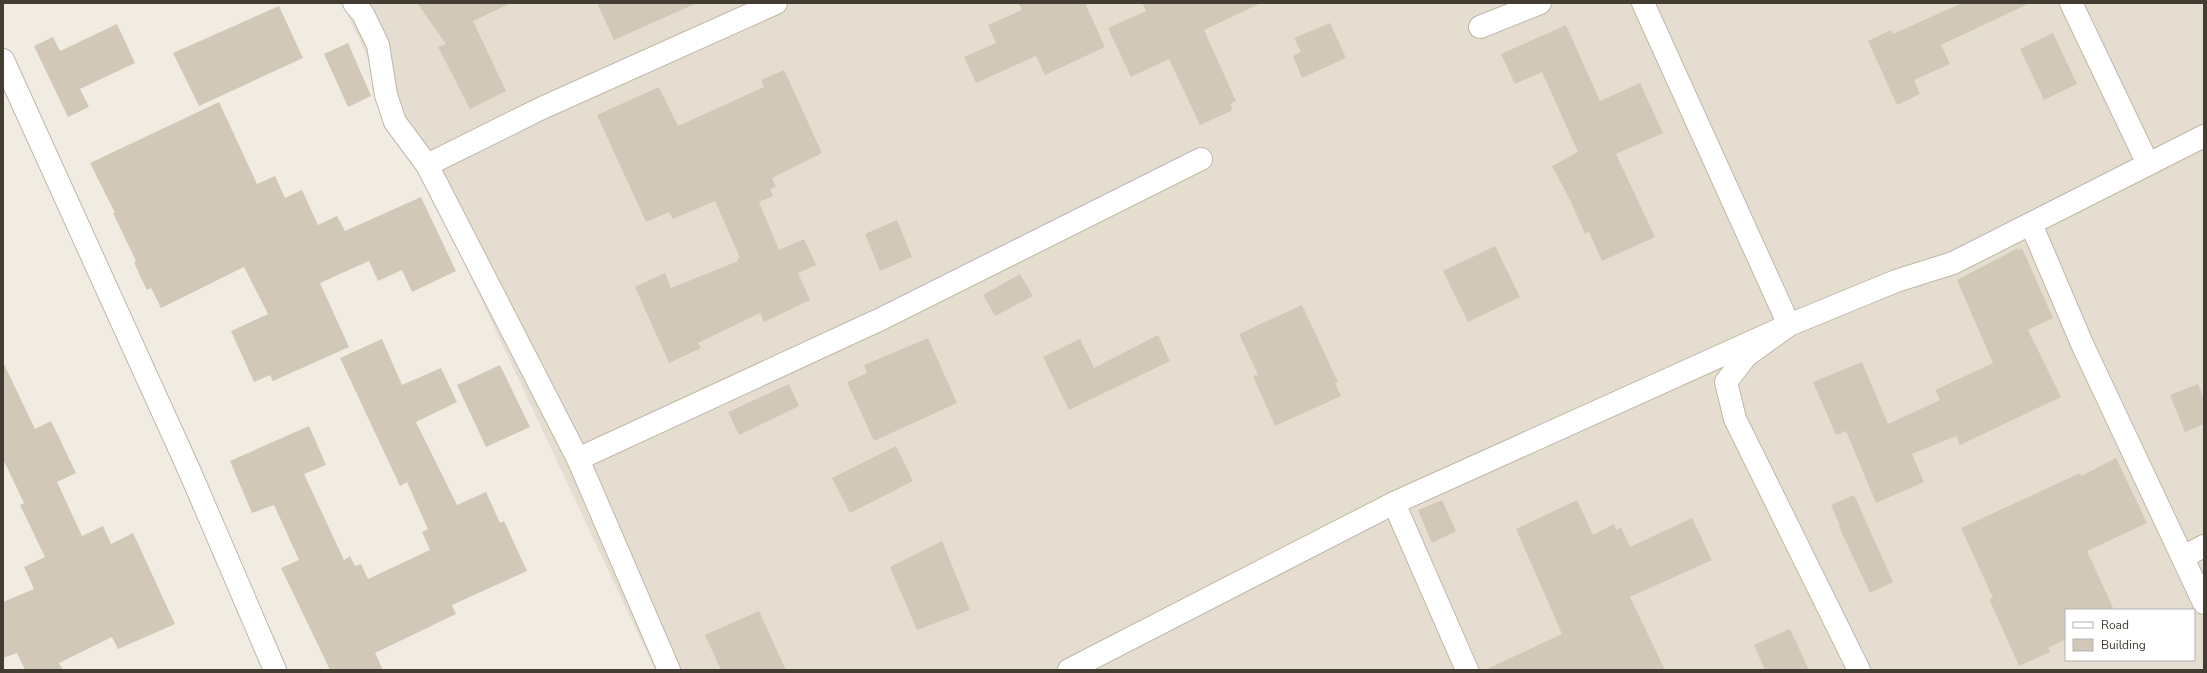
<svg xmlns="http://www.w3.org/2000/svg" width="2207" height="673" viewBox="0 0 2207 673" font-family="'Nunito Sans',sans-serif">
<rect width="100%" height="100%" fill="#f1ece2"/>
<path fill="#e5ded0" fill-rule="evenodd" d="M342,3H2204V670H655ZM2066,610H2194V660H2066Z"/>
<g fill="#d2c8b8">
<polygon points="417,3 511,3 473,21 506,91 470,109 438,47 446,44"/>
<polygon points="597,3 697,3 614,40"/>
<polygon points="1018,3 1085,3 1105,47 1045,75 1036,56 976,83 964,57 996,43 988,25 1022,10"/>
<polygon points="1142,3 1261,3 1204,30 1236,101 1230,104 1233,110 1200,125 1169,59 1131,77 1108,28 1146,11"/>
<polygon points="1962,3 2030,3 1941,45 1950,64 1914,80 1920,94 1897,105 1868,41 1891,30 1893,34"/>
<polygon points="279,6 303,58 199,106 173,53"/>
<polygon points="1330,23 1346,58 1302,78 1293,56 1301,52 1294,38"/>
<polygon points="117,24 135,63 80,89 89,107 68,117 34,46 53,37 60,51"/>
<polygon points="1566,25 1600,101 1640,83 1663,133 1616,154 1655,237 1602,261 1589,232 1585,234 1571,202 1552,166 1578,152 1542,72 1515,84 1501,54"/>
<polygon points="2053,33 2077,84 2044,100 2020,49"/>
<polygon points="348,43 371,96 348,107 324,54"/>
<polygon points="784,70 822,153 772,178 776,187 770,189 773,196 759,202 779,250 804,239 816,265 798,273 810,300 764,322 760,313 698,343 701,348 669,363 635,287 665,273 671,288 738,261 737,259 740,258 715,201 673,219 669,212 646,222 597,115 659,87 678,126 764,87 761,80"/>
<polygon points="219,102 257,184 275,176 285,198 302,190 318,225 337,216 345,231 421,197 456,271 412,292 402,270 378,281 369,261 320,283 349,347 273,381 270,375 254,382 231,331 268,314 244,267 161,308 151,288 147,290 140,276 134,262 136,261 113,213 115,213 90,163"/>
<polygon points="897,220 912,257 880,271 865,234"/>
<polygon points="1495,246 1520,297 1468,322 1443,271"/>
<polygon points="2018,248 2019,250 2022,248 2053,318 2028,330 2061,397 1960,445 1956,436 1912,454 1924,482 1876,503 1846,431 1836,435 1813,382 1862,362 1888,424 1940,400 1935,390 1993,363 1957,280"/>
<polygon points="1020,274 1033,296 995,316 983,295"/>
<polygon points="1302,305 1338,382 1335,383 1341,396 1275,426 1253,376 1258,375 1239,334"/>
<polygon points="1158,335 1170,361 1069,410 1043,357 1080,339 1094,368"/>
<polygon points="928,338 957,403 874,441 847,382 867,373 864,365"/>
<polygon points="382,339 402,385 441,368 457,402 416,422 457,505 486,492 500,523 504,521 527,571 452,605 456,614 375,653 383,670 330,670 281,568 299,560 274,505 252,513 230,461 309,426 326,465 304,474 344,560 350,556 355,566 361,564 368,579 430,550 422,532 428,529 407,482 400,486 340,358"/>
<polygon points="3,362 35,429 51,421 76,473 57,482 82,536 103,526 111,544 133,533 175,624 118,649 112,637 59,663 63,670 25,670 17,653 3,658 3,602 34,589 24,567 45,557 20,505 24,503 3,459"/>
<polygon points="500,365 530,427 486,447 457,385"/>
<polygon points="789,384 799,406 739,435 728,412"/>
<polygon points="2198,384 2204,399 2204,424 2185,432 2170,395"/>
<polygon points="896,446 913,481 850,513 832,478"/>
<polygon points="2116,458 2147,523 2087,551 2114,610 2066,610 2066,639 2048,648 2050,652 2019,666 1989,599 1993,598 1961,528 2080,473 2081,476"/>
<polygon points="1854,495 1893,582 1870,593 1839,527 1840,526 1831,505"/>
<polygon points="1442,500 1456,531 1432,543 1418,510"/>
<polygon points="1577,500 1593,535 1614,524 1616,530 1621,527 1630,547 1692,518 1712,560 1630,597 1665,670 1485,670 1562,634 1516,529"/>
<polygon points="942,541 970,610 917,630 890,567"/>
<polygon points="759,611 786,670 721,670 705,635"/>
<polygon points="1790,629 1809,670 1765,670 1754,645"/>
</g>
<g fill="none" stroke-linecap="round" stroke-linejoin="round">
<defs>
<g id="minor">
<polyline points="354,3 363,14 378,45 386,95 395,122 427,165 578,459 669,670"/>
<polyline points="1643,3 1789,325 1746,356 1726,382 1735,419 1859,670"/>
<polyline points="2071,3 2148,164"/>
<polyline points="1480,27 1540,3"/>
<polyline points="3,60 190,472 275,670"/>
<polyline points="427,165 542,108 776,3"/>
<polyline points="2031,224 2083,346 2204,603"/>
<polyline points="578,459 881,319 1201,159"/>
<polyline points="1394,503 1467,670"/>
<polyline points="2183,557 2204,546"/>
<polyline points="1069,670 1394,503 1789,325 1896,281 1953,263 2204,136"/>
</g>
</defs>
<use href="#minor" stroke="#bfb7a8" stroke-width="24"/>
<use href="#minor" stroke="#fff" stroke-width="22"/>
</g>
<rect width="2207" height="673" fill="none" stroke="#423c33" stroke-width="8"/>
<rect x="2065" y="609" width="130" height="52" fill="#ffffff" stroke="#b3b1ad"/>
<rect x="2073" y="622" width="20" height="6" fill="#ffffff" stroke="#b3b1ad"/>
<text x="2101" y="629" font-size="12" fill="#423c33">Road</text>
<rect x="2073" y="639" width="20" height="12" fill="#d2c8b8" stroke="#b3b1ad"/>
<text x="2101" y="649" font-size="12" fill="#423c33">Building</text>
</svg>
